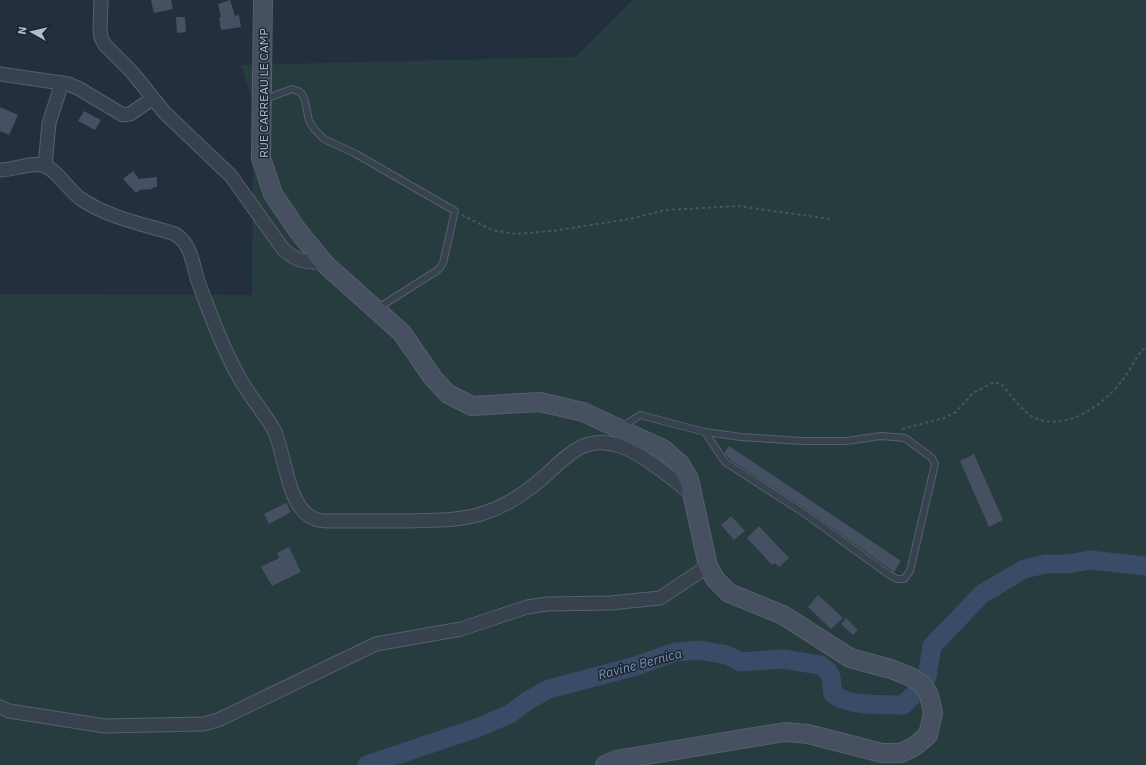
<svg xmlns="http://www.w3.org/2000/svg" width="1146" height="765" viewBox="0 0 1146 765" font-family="'IBM Plex Sans',sans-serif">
<rect width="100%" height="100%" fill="#242f3e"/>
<polygon fill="#263c3f" points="633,0 1146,0 1146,765 0,765 0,294 252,295 253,103 241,65 576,57"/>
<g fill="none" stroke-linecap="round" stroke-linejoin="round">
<path stroke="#394c67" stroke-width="19" d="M367,765L477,728L510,714L527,701L549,689L636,666L675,652L699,650L727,655L740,662L782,659L820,665L827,670L831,677L833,694C849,707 883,704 903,705L920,689L927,677L932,646L982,594L1024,569L1046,564H1068L1090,560L1146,566"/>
</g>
<g fill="#455162">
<polygon points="151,0 171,0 173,9 154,13"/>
<polygon points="230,0 235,16 239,15 241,27 221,30 219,18 221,17 218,4"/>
<polygon points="176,17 185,17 186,32 177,33"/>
<polygon points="0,107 18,115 9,135 0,131"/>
<polygon points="84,111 101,120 95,130 78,121"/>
<polygon points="133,171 139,179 157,177 157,187 152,188 152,189 140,190 136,193 123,179"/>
<polygon points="729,446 901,561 894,572 806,509 732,461 724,453"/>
<polygon points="974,454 1003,520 989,527 960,461"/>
<polygon points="286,503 291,512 269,524 264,514"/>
<polygon points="731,516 745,531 734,540 721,525"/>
<polygon points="759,526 789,558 779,567 775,563 772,565 747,538"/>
<polygon points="289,547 301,572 272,586 261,567 279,558 277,553"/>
<polygon points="818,595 843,618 831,629 808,607"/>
<polygon points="846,618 858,630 853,635 841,624"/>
</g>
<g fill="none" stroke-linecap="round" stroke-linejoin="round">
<defs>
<g id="lane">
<polyline points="265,99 292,89 298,91 302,94 305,101 309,121 315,130 324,139 356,154 455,211 443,263 438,270 378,308"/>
<polyline points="622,427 640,415 705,432 741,437 802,441 846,441 881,436 905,438 932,458 935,464 910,571 904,579 897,579 888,574 804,513 725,462 705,432"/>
</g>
<g id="street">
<path d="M101,0L100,28L101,38L105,45L132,72L164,112L231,176L283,249C294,259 303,263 318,262L321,260"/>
<polyline points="0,74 68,84 78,88 123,115 130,114 152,99"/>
<polyline points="45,166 49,123 62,83"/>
<path d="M0,170C14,170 32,161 45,166C59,172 68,190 81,199C109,218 143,224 175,234C193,245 192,265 199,284C211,316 223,349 240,379C250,397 264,412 274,430C286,454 286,508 315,519C319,521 325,521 330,521C356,521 382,521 409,521C433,520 458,521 481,514C501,508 518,498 534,485C562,464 579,432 620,446C643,454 673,479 693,495"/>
<polyline points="0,707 9,711 105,726 203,724 218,720 376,644 461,629 527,607 547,604 610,603 660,598 708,566"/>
</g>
<polyline id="secondary" points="263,0 261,158 273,194 298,231 326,265 402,333 433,378 448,394 472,406 540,402 583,412 663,449 680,464 689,479 708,566 715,579 729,593 783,615 850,658 891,669 911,677 923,685 929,695 933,713 928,735 915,746 901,753 882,753 808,734 785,732 616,760 605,765"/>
</defs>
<use href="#lane" stroke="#565f6c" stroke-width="8"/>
<use href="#street" stroke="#565f6c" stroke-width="15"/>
<use href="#secondary" stroke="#565f6c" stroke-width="20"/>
<g stroke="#44595c" stroke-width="2" stroke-dasharray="3 3" stroke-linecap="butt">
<polyline points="462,215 492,230 516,234 552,231 630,219 665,210 738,206 830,219"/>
<path d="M902,429L944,418L956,412L973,393L994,382L1001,384C1011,394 1020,410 1033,417C1065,433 1102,406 1122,381C1129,371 1135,360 1142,350L1146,348"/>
</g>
<use href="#lane" stroke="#38414e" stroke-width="6"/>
<use href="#street" stroke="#38414e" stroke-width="13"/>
<use href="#secondary" stroke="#465061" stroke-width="18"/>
</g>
<g text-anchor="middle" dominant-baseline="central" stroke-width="3" stroke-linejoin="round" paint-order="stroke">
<g font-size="12" fill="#b4bcc9" stroke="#1d2633">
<text transform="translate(263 93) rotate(-90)">RUE CARREAU LE CAMP</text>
</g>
<g font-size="13" font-style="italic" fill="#7c92b1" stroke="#1d2633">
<text transform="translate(640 664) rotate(-15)">Ravine Bernica</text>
</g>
</g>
<g transform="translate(32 32) rotate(278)" stroke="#1d2633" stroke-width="3" paint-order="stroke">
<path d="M0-3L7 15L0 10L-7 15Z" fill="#b4bcc9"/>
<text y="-6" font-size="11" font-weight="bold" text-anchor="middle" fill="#b4bcc9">N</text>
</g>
</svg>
